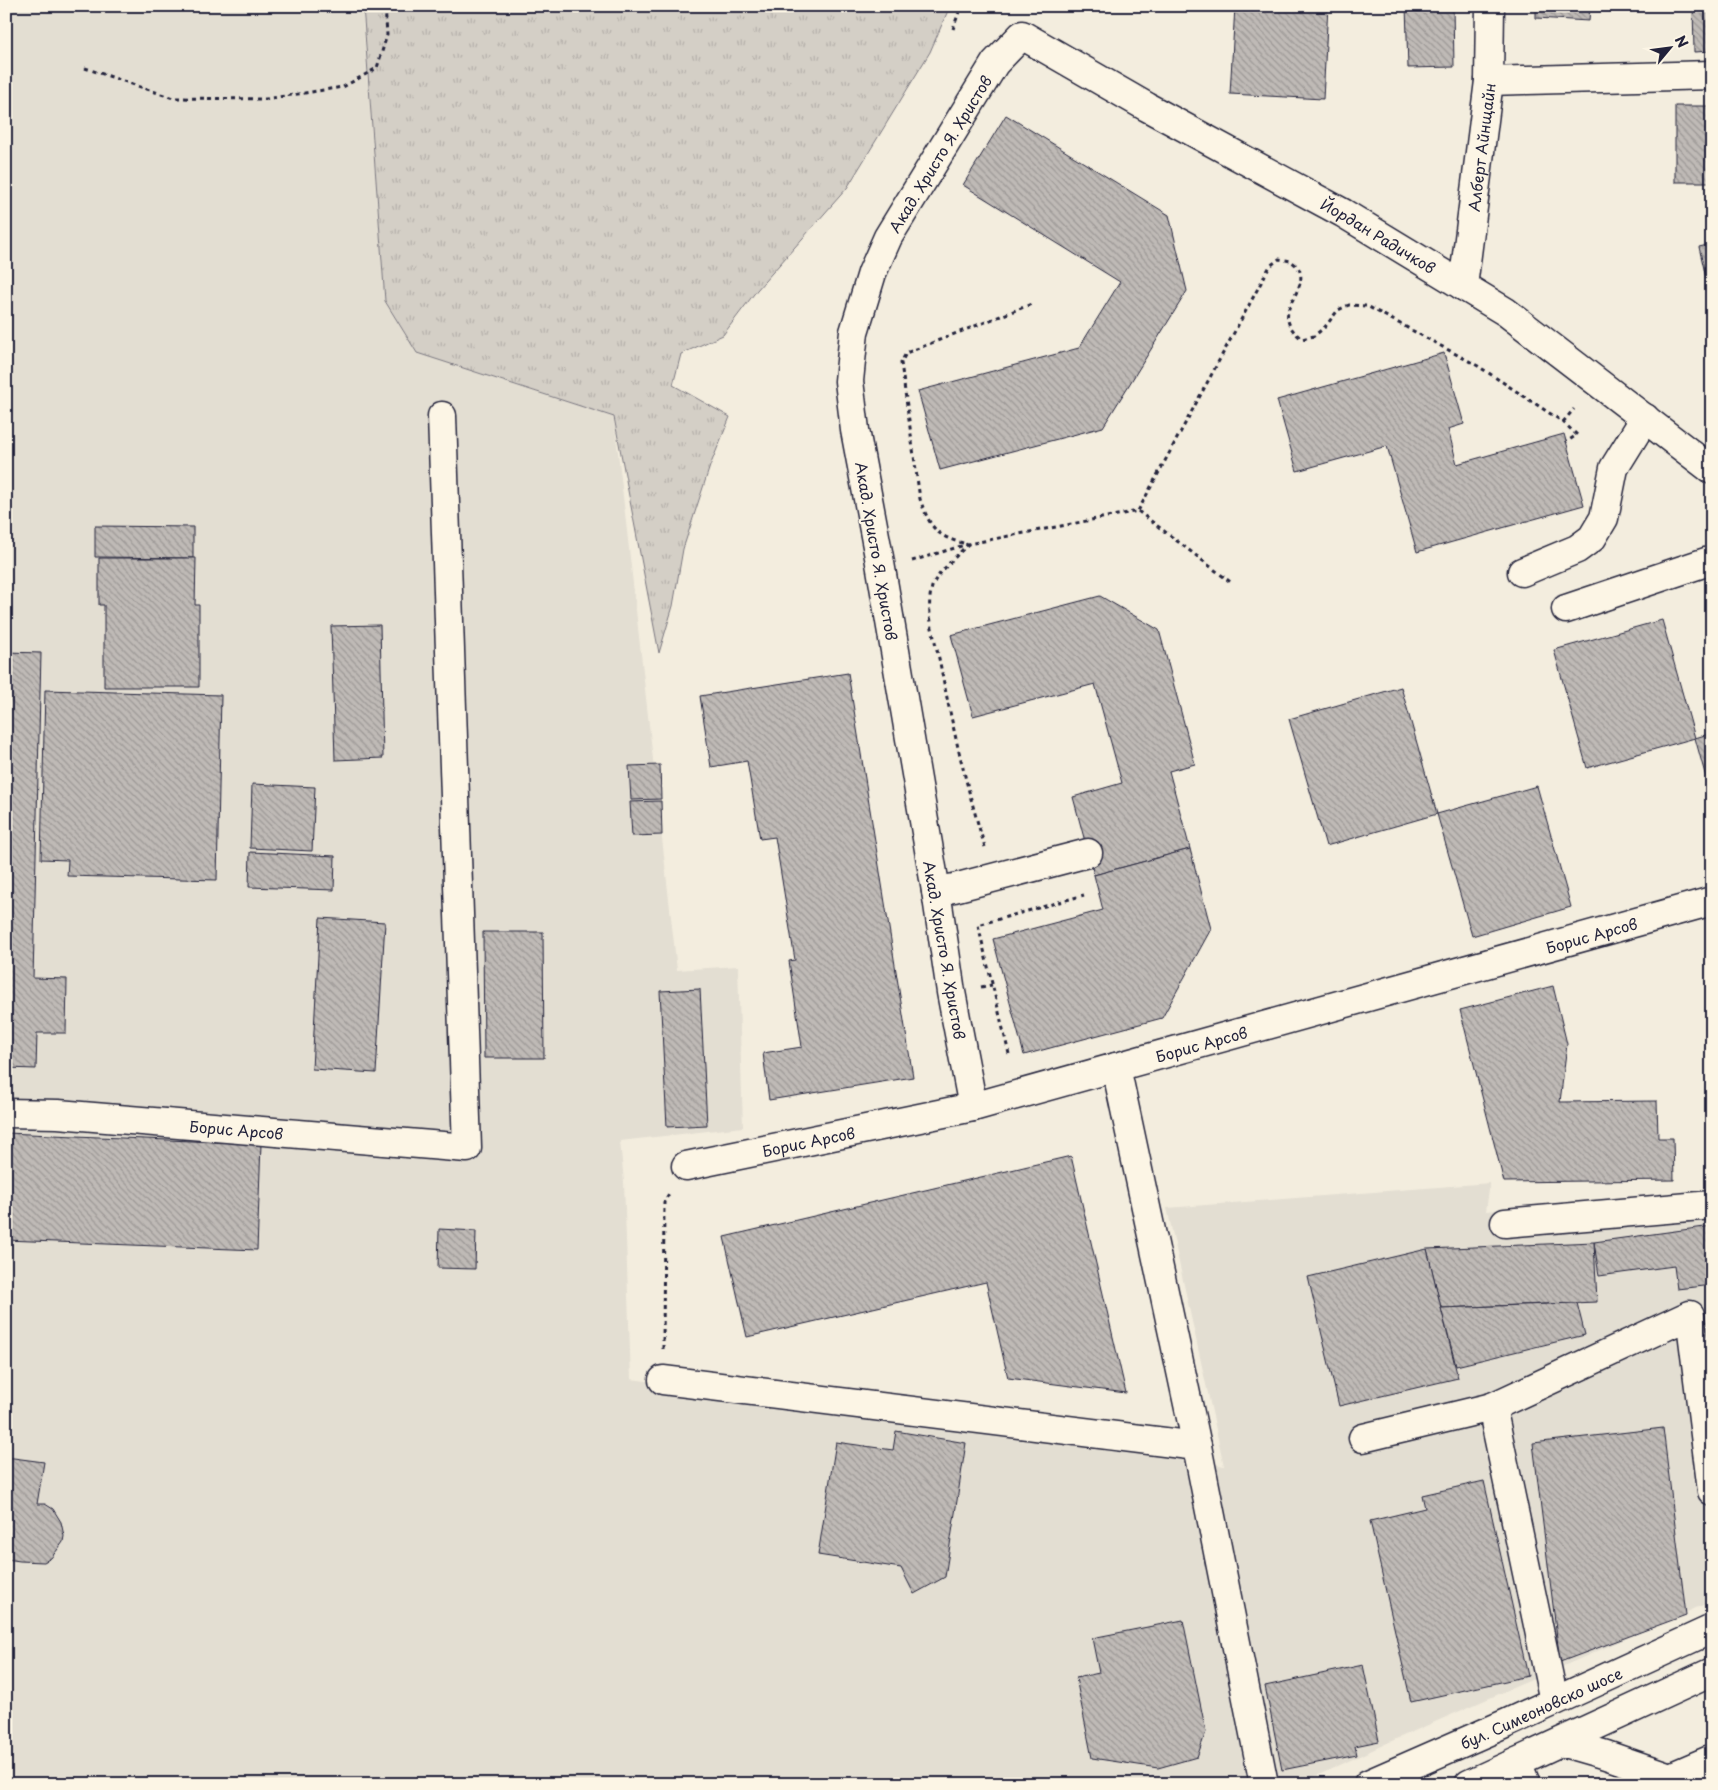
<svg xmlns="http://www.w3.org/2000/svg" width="1718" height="1790" viewBox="0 0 1718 1790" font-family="'Playpen Sans',sans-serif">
<defs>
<pattern id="grass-tufts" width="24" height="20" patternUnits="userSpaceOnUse" patternTransform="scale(1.25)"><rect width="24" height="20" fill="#d4cfc6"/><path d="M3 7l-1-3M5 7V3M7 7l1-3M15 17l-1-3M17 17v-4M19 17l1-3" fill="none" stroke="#b6b1ab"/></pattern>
<pattern id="building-back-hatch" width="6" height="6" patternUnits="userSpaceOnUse" patternTransform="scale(1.25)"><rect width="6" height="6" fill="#bfbab6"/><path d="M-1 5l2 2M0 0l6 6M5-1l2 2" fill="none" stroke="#9b9795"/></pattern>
</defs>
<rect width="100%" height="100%" fill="#f3edde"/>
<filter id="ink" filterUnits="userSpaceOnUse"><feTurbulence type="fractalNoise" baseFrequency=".02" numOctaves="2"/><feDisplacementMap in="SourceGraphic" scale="10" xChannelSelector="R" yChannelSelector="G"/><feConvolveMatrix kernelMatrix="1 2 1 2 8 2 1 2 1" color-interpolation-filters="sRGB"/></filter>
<g filter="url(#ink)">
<polygon fill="#e3ded2" points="6,6 362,6 385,301 417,353 614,417 677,970 738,966 743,1127 620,1141 624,1182 631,1379 1096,1441 1224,1466 1167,1208 1490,1183 1486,1211 1712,1193 1712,1601 1396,1739 1299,1784 6,1784"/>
<polygon fill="url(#grass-tufts)" stroke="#7b7880" points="363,6 950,6 930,52 847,188 757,290 723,335 681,354 673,385 730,417 710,466 683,549 673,606 659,653 614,417 417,353 385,301"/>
<g fill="url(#building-back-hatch)" stroke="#22223b">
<polygon points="1235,6 1328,6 1323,99 1230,94"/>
<polygon points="1406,6 1453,6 1454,67 1408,68"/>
<polygon points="1536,6 1590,6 1589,21 1536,18"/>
<polygon points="1693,6 1712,6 1712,51 1694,52"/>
<rect x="1675" y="106" width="37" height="76"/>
<polygon points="1006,115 1169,215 1187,291 1103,427 940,470 918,391 1079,348 1120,282 963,185"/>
<polygon points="1712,244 1712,304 1699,247"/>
<polygon points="1444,353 1464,424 1448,429 1457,464 1564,434 1584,505 1417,552 1387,446 1297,471 1277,400"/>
<polygon points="95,526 193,527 193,558 95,557"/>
<polygon points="99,558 196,558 195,605 199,605 199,687 104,687 104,605 99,605"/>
<polygon points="1100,596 1159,630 1195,764 1169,771 1190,849 1094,875 1073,797 1122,783 1095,684 973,716 951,635"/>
<polygon points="1662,620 1695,738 1587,768 1554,650"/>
<polygon points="380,625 383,758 335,760 331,626"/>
<polygon points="6,652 41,653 33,978 67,979 66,1033 37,1033 36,1069 6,1068"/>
<polygon points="848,673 913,1077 769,1100 763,1053 802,1047 789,961 795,960 775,837 760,839 747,761 711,767 700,696"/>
<polygon points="1401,687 1437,814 1326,846 1289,719"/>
<polygon points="45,690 221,695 217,880 67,876 68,860 41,859"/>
<polygon points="1712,733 1712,799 1695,738"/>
<polygon points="660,765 661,799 631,800 629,766"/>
<polygon points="252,784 315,787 312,851 250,848"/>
<polygon points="1537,786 1571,907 1472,936 1437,814"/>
<polygon points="661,801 662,835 632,836 630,802"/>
<polygon points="1190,849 1211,929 1162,1018 1024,1055 993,939 1103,910 1094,875"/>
<polygon points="250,852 335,856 334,890 249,887"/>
<polygon points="320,918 385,922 376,1073 312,1069"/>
<polygon points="483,932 543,932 544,1058 484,1058"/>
<polygon points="1553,986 1567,1044 1560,1102 1657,1101 1658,1138 1673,1138 1674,1180 1504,1182 1460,1010"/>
<polygon points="700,989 707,1125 667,1127 660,991"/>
<polygon points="6,1133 261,1144 257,1250 6,1240"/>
<polygon points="1071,1156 1126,1393 1008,1378 986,1282 747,1337 724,1237"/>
<polygon points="1712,1226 1712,1285 1677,1289 1674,1266 1599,1276 1594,1242"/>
<polygon points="439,1229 476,1231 475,1269 438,1268"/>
<polygon points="1594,1242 1597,1302 1441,1308 1427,1249"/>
<polygon points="1427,1249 1458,1378 1339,1406 1308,1277"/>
<polygon points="1577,1303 1585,1335 1456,1366 1441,1308"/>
<polygon points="1663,1428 1686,1615 1560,1662 1533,1443"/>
<polygon points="896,1431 966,1443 945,1577 914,1594 901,1568 818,1555 836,1442 893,1450"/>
<polygon points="6,1457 44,1462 37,1504 45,1504 53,1509 61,1522 64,1536 63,1542 58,1549 51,1558 44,1562 20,1561 6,1559"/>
<polygon points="1484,1481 1528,1676 1411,1702 1370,1521 1425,1508 1422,1495"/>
<polygon points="1183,1620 1206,1732 1197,1757 1158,1768 1092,1758 1076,1678 1099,1673 1092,1638"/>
<polygon points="1363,1665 1379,1741 1355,1746 1357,1755 1282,1770 1265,1686"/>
</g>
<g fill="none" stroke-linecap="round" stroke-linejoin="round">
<defs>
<g id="minor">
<polyline points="1489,81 1712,75"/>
<path id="s1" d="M1463,286L1489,81L1490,6"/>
<polyline points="1522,572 1577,549 1592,538 1604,518 1614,468 1645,418"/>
<polyline points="1566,609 1712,560"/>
<polyline points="936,891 954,888 1088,853"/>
<polyline points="1116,1067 1197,1446 1264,1784"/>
<path id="s2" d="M973,1107L951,992L936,891L879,557L855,430L849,381L854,332L872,273L888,237L995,63L1022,35L1147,107L1343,213L1506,312L1712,470"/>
<path id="s3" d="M6,1113L58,1114L467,1148L442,416"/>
<path id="s4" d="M686,1166L973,1107L1712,901"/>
<polyline points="1505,1223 1712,1205"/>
<polyline points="663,1380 1197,1446"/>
<polyline points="1492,1407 1554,1701"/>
<polyline points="1363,1438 1492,1407 1690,1315 1712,1491"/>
<polyline points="1561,1742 1606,1755 1670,1777 1712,1759"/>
<polyline points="1517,1762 1526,1784"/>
</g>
<g id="major">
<path id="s5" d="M1368,1784L1505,1724L1712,1629"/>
<polyline points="1469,1784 1712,1672"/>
</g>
</defs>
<use href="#minor" stroke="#22223b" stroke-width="31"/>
<use href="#major" stroke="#22223b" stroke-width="31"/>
<g stroke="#22223b" stroke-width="3" stroke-dasharray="4 4" stroke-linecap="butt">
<polyline points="953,29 961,6"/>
<polyline points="85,68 173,98 266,99 343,87 377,68 387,35 385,6"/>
<polyline points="1563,422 1574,409"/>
<polyline points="1138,511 1233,584"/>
<path d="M912,561L968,544L1138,511L1270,266L1279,259L1291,261C1293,263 1298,266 1299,269C1310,294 1266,311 1302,339L1314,336L1325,327L1338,310L1349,305L1367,306L1478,366L1563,422L1577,435L1566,442"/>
<path d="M985,847C966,786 952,725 940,663C935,639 925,611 932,587C935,575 959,554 968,544C937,538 930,528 920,499L901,363L906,353L1034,303"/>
<polyline points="981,987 992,985"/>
<polyline points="1009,1054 978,925 1084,895"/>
<polyline points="663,1349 664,1202 670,1192"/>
</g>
<use href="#minor" stroke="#fcf5e5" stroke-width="28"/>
<use href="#major" stroke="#fcf5e5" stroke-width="28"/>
</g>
</g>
<g text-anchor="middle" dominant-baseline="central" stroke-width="4.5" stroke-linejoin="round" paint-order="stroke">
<g font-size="15" fill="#22223b" stroke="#fcf5e5">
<text stroke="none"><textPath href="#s1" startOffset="140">Алберт Айнщайн</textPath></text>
<text stroke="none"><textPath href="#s2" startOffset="985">Акад. Христо Я. Христов</textPath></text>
<text stroke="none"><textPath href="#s2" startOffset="1539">Йордан Радичков</textPath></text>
<text transform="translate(877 551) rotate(80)">Акад. Христо Я. Христов</text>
<text stroke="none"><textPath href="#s4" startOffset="935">Борис Арсов</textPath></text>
<text transform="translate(945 950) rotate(80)">Акад. Христо Я. Христов</text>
<text stroke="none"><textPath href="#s4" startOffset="530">Борис Арсов</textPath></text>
<text stroke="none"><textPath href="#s3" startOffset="231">Борис Арсов</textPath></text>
<text stroke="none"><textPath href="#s4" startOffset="125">Борис Арсов</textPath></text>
<text stroke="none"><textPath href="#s5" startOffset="189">бул. Симеоновско шосе</textPath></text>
</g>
</g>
<rect width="1718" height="1790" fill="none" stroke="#fcf5e5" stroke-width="25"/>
<rect x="12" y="12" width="1693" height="1765" fill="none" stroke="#22223b" stroke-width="2" filter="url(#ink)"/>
<g transform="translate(1670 48) rotate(61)" stroke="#fcf5e5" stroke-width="4" paint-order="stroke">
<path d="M0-4L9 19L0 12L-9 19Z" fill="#22223b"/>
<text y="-8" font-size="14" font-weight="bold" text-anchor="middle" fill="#22223b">N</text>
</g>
</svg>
